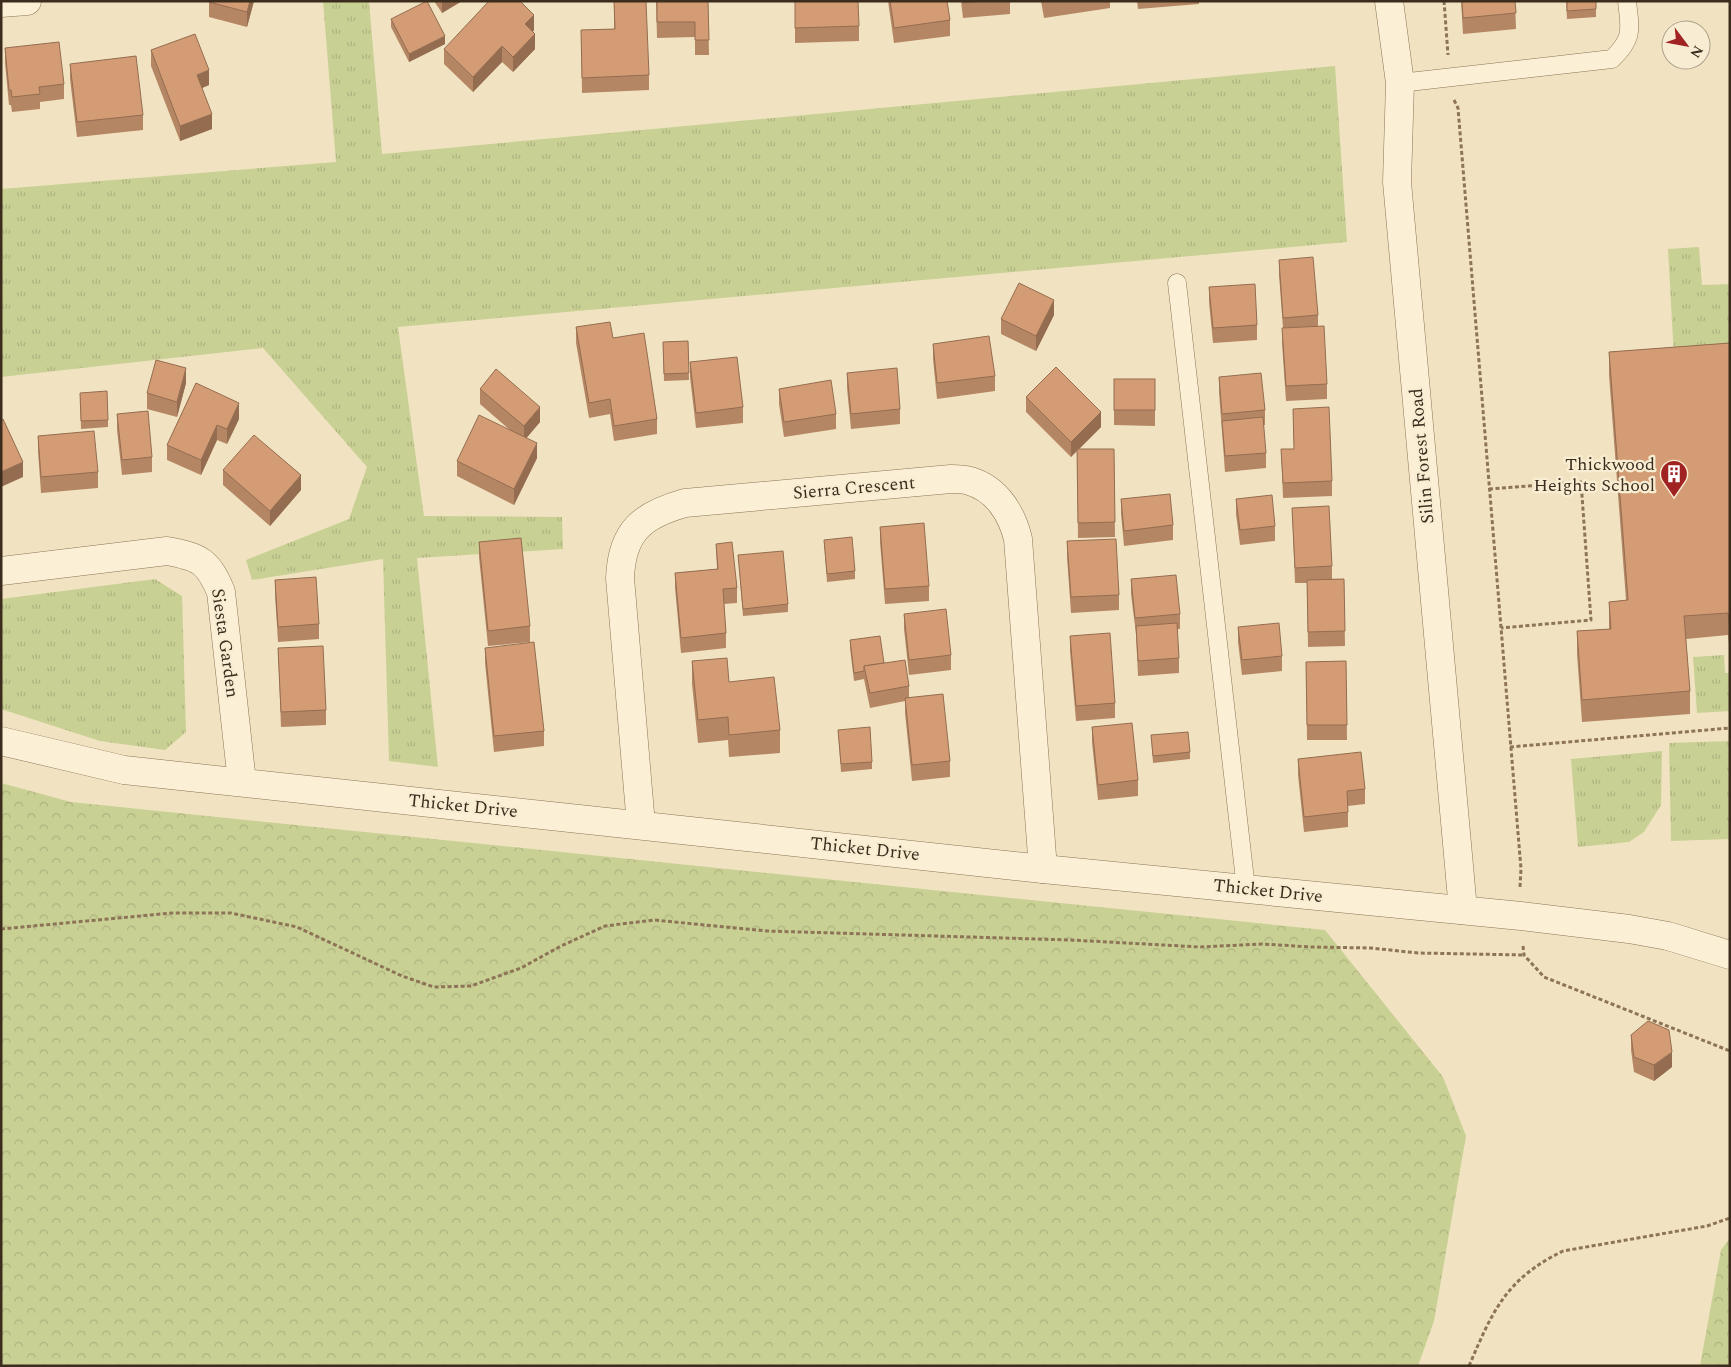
<svg xmlns="http://www.w3.org/2000/svg" width="1731" height="1367" viewBox="0 0 1731 1367" font-family="Spectral,serif">
<defs>
<pattern id="grass-tufts" width="24" height="20" patternUnits="userSpaceOnUse" patternTransform="scale(1.25)"><rect width="24" height="20" fill="#c9d094"/><path d="M3 7l-1-3M5 7V3M7 7l1-3M15 17l-1-3M17 17v-4M19 17l1-3" fill="none" stroke="#aeb37f"/></pattern>
<pattern id="forest-crowns" width="20" height="18" patternUnits="userSpaceOnUse" patternTransform="scale(1.25)"><rect width="20" height="18" fill="#c9d094"/><path d="M2 6a3 3 0 1 1 6 0M12 15a3 3 0 1 1 6 0" fill="none" stroke="#aeb37f"/></pattern>
</defs>
<rect width="100%" height="100%" fill="#f1e3c1"/>
<g fill="url(#grass-tufts)">
<polygon points="323,1 369,1 382,154 1335,66 1347,242 398,327 424,516 562,517 563,549 417,558 438,767 389,761 383,559 252,580 246,560 349,519 367,467 263,348 1,377 1,189 336,162"/>
<polygon points="1699,247 1702,285 1730,284 1730,354 1674,358 1668,249"/>
<polygon points="155,579 182,596 186,732 165,750 100,741 1,709 1,599"/>
<polygon points="1724,655 1725,673 1730,673 1730,711 1697,713 1693,657"/>
<polygon points="1730,741 1730,839 1671,841 1669,743"/>
<polygon points="1662,751 1661,805 1644,832 1629,842 1578,847 1571,759"/>
</g>
<g fill="url(#forest-crowns)">
<polygon points="1,783 71,802 1325,930 1443,1077 1466,1136 1434,1321 1418,1366 1,1366"/>
<polygon points="1730,1238 1730,1366 1700,1366 1721,1250"/>
</g>
<g fill="none" stroke-linecap="round" stroke-linejoin="round">
<defs>
<g id="service">
<path d="M1400,83L1612,59C1634,38 1630,29 1627,1"/>
<polyline points="1177,283 1246,889"/>
</g>
<g id="minor">
<polyline points="1389,1 1400,83 1397,182 1463,910"/>
<polyline points="1,3 27,1"/>
<path d="M1,571L167,551C200,557 208,561 221,592L242,782"/>
<polyline points="1,741 124,770 1043,869 1521,916 1629,929 1668,936 1730,955"/>
<path d="M641,825L620,578C622,531 642,515 685,503L951,479C957,479 964,479 970,481C997,489 1012,514 1018,539L1043,869"/>
</g>
</defs>
<use href="#service" stroke="#8d7457" stroke-width="19"/>
<use href="#minor" stroke="#8d7457" stroke-width="29"/>
<g stroke="#8d7457" stroke-width="3" stroke-dasharray="4 2.5" stroke-linecap="butt">
<polyline points="1444,1 1448,55"/>
<polyline points="1454,100 1458,108 1521,869 1520,887"/>
<polyline points="1489,489 1581,482 1591,620 1501,628"/>
<polyline points="1510,747 1730,728"/>
<polyline points="1,929 172,913 231,913 297,927 402,976 434,987 471,986 521,968 561,946 605,926 654,920 767,931 1071,940 1200,947 1262,944 1312,947 1371,948 1418,953 1524,955"/>
<polyline points="1523,946 1524,955 1544,977 1730,1051"/>
<path d="M1469,1366C1493,1310 1506,1279 1563,1251L1707,1226L1730,1218"/>
</g>
<use href="#service" stroke="#fbf0d5" stroke-width="18"/>
<use href="#minor" stroke="#fbf0d5" stroke-width="28"/>
</g>
<g fill="#b58664">
<polygon points="209,1 254,1 247,27 209,17"/>
<polygon points="434,1 462,1 442,13"/>
<polygon points="614,1 649,75 649,90 582,93 581,30 614,29"/>
<polygon points="656,1 708,1 709,55 695,55 695,37 657,38"/>
<polygon points="795,1 859,26 859,41 795,43"/>
<polygon points="888,1 947,1 950,20 950,36 894,43"/>
<polygon points="961,1 1010,1 1010,14 963,18"/>
<polygon points="1041,1 1110,1 1110,8 1044,18"/>
<polygon points="1137,1 1199,1 1199,4 1138,9"/>
<polygon points="1461,1 1515,1 1516,29 1463,34"/>
<polygon points="1566,1 1596,1 1596,17 1567,19"/>
<polygon points="391,19 445,44 409,62 391,27"/>
<polygon points="534,30 533,32 535,49 513,72 502,62 473,92 444,64 444,49"/>
<polygon points="5,48 64,84 64,99 40,102 40,109 12,112 11,105 9,105 5,63"/>
<polygon points="151,50 209,85 202,88 212,129 180,141 151,66"/>
<polygon points="70,64 143,115 143,130 77,137 70,79"/>
<polygon points="1279,260 1318,315 1318,326 1327,384 1327,399 1286,401 1282,343 1283,328 1279,275"/>
<polygon points="1209,287 1257,325 1257,340 1213,343 1209,302"/>
<polygon points="1054,315 1036,351 1001,334 1001,319"/>
<polygon points="576,327 613,338 657,419 657,434 614,441 610,414 589,418 576,343"/>
<polygon points="688,341 689,380 664,381 663,342"/>
<polygon points="1730,343 1730,654 1728,635 1686,639 1690,691 1690,714 1582,722 1577,654 1577,631 1609,629 1609,602 1626,600 1609,375 1609,352"/>
<polygon points="933,344 995,376 995,391 937,399 933,359"/>
<polygon points="690,362 743,407 743,423 696,428 690,377"/>
<polygon points="847,373 900,409 900,424 851,429 847,388"/>
<polygon points="1219,377 1265,410 1265,425 1263,425 1266,453 1266,468 1225,472 1219,392"/>
<polygon points="1114,379 1155,379 1155,426 1114,425"/>
<polygon points="186,383 177,417 147,409 147,393"/>
<polygon points="196,383 239,419 227,444 217,440 201,475 167,460 167,445"/>
<polygon points="480,389 540,422 526,438 537,458 514,505 457,476 457,461 510,430 480,404"/>
<polygon points="779,389 836,414 836,429 784,437 779,404"/>
<polygon points="80,393 108,420 108,427 81,429"/>
<polygon points="1026,397 1101,427 1079,449 1114,449 1115,537 1078,538 1077,450 1071,457 1026,412"/>
<polygon points="1293,409 1332,481 1332,496 1283,498 1281,449 1294,449"/>
<polygon points="117,414 152,457 152,472 122,475 117,430"/>
<polygon points="38,436 98,472 98,488 41,493 38,451"/>
<polygon points="223,470 301,490 270,526 223,485"/>
<polygon points="1121,499 1173,525 1173,540 1124,546 1121,514"/>
<polygon points="1236,499 1275,526 1275,541 1240,545 1236,514"/>
<polygon points="1292,508 1332,566 1332,579 1344,579 1345,646 1308,647 1307,583 1295,583"/>
<polygon points="880,527 929,586 929,601 885,604 880,542"/>
<polygon points="824,540 855,571 855,579 827,582"/>
<polygon points="1067,541 1119,595 1119,610 1071,613 1067,557"/>
<polygon points="479,542 530,626 530,642 488,646 479,557"/>
<polygon points="716,544 737,588 737,603 724,604 726,633 726,648 681,653 675,588 675,573 717,569"/>
<polygon points="738,555 788,604 788,612 743,616"/>
<polygon points="1131,579 1180,614 1180,629 1177,629 1179,658 1179,673 1138,676 1136,634 1131,594"/>
<polygon points="275,580 319,624 319,639 278,642 275,595"/>
<polygon points="904,614 951,655 951,670 909,675 904,629"/>
<polygon points="1238,627 1282,656 1282,671 1242,675 1238,642"/>
<polygon points="1070,636 1115,703 1115,718 1076,721 1070,651"/>
<polygon points="850,640 884,663 909,686 909,698 950,761 950,777 912,781 905,713 905,701 870,708 864,679 854,681 850,648"/>
<polygon points="278,648 326,710 326,725 281,727"/>
<polygon points="485,648 544,731 544,746 494,752 485,663"/>
<polygon points="692,661 729,682 780,730 780,753 729,757 728,740 698,743 692,684"/>
<polygon points="1346,661 1347,740 1307,740 1306,662"/>
<polygon points="1092,727 1138,780 1138,796 1098,800 1092,742"/>
<polygon points="838,730 872,762 872,769 841,772"/>
<polygon points="1151,735 1190,752 1190,759 1153,763"/>
<polygon points="1298,759 1365,789 1365,804 1348,806 1348,827 1304,832 1298,775"/>
<polygon points="1631,1035 1672,1067 1654,1081 1634,1072 1631,1050"/>
</g>
<g fill="#946d51">
<polygon points="250,1 254,1 247,27 247,12"/>
<polygon points="442,1 462,1 442,13"/>
<polygon points="534,15 534,30 525,39 525,24"/>
<polygon points="535,34 535,49 513,72 513,57"/>
<polygon points="445,36 445,44 409,62 409,54"/>
<polygon points="502,46 502,62 473,92 473,77"/>
<polygon points="209,70 209,85 197,90 197,75"/>
<polygon points="212,114 212,129 180,141 180,126"/>
<polygon points="1054,300 1054,315 1036,351 1036,336"/>
<polygon points="186,368 186,383 177,417 177,402"/>
<polygon points="239,403 239,419 227,444 227,429"/>
<polygon points="540,407 540,422 524,441 524,426"/>
<polygon points="1101,412 1101,427 1071,457 1071,442"/>
<polygon points="217,425 217,440 201,475 201,460"/>
<polygon points="537,443 537,458 514,505 514,489"/>
<polygon points="23,462 23,477 1,487 1,472"/>
<polygon points="301,475 301,490 270,526 270,511"/>
<polygon points="1672,1052 1672,1067 1654,1081 1654,1065"/>
</g>
<g fill="#d39c74" stroke="#946d51">
<polygon points="209,1 250,1 247,12 209,2"/>
<polygon points="427,1 445,36 409,54 391,19"/>
<polygon points="489,1 520,1 534,15 525,24 535,34 513,57 502,46 473,77 444,49"/>
<polygon points="614,1 646,1 649,75 582,78 581,30 615,29"/>
<polygon points="657,1 708,1 709,40 695,40 695,22 657,22"/>
<polygon points="795,1 858,1 859,26 795,28"/>
<polygon points="890,1 947,1 950,20 894,28"/>
<polygon points="963,1 981,1 963,3"/>
<polygon points="1462,1 1515,1 1516,13 1463,18"/>
<polygon points="1567,1 1596,1 1596,9 1567,11"/>
<polygon points="195,34 209,70 197,75 212,114 180,126 151,50"/>
<polygon points="59,42 64,84 39,87 40,94 12,97 11,90 9,90 5,48"/>
<polygon points="136,56 143,115 77,122 70,64"/>
<polygon points="1313,257 1318,315 1283,318 1279,260"/>
<polygon points="1019,283 1054,300 1036,336 1001,319"/>
<polygon points="1255,284 1257,325 1213,328 1209,287"/>
<polygon points="610,322 613,338 644,333 657,419 614,426 610,399 589,403 576,327"/>
<polygon points="1324,326 1327,384 1286,386 1282,328"/>
<polygon points="989,336 995,376 937,383 933,344"/>
<polygon points="688,341 689,373 664,374 663,342"/>
<polygon points="1730,343 1730,631 1728,613 1684,616 1690,691 1582,700 1577,631 1611,629 1609,602 1628,600 1609,352"/>
<polygon points="737,357 743,407 696,413 690,362"/>
<polygon points="156,360 186,368 177,402 147,393"/>
<polygon points="1056,367 1101,412 1071,442 1026,397"/>
<polygon points="897,368 900,409 851,414 847,373"/>
<polygon points="496,369 540,407 524,426 480,389"/>
<polygon points="1261,373 1265,410 1222,414 1219,377"/>
<rect x="1114" y="379" width="41" height="31"/>
<polygon points="831,380 836,414 784,422 779,389"/>
<polygon points="196,383 239,403 227,429 217,425 201,460 167,445"/>
<polygon points="107,391 108,420 81,421 80,393"/>
<polygon points="1329,407 1332,481 1283,483 1281,449 1294,449 1293,409"/>
<polygon points="148,411 152,457 122,460 117,414"/>
<polygon points="479,415 537,443 514,489 457,461"/>
<polygon points="1263,417 1266,453 1225,456 1222,421"/>
<polygon points="3,419 23,462 1,472 1,420"/>
<polygon points="94,431 98,472 41,477 38,436"/>
<polygon points="254,435 301,475 270,511 223,470"/>
<polygon points="1077,449 1114,449 1115,522 1078,523"/>
<polygon points="1170,494 1173,525 1124,531 1121,499"/>
<polygon points="1272,495 1275,526 1240,530 1236,499"/>
<polygon points="1329,506 1332,566 1295,568 1292,508"/>
<polygon points="924,523 929,586 885,589 880,527"/>
<polygon points="852,537 855,571 827,574 824,540"/>
<polygon points="521,538 530,626 488,631 479,542"/>
<polygon points="1116,539 1119,595 1071,597 1067,541"/>
<polygon points="732,542 737,588 723,589 726,633 681,638 675,573 718,569 716,544"/>
<polygon points="783,551 788,604 743,609 738,555"/>
<polygon points="1176,575 1180,614 1135,618 1131,579"/>
<polygon points="316,577 319,624 278,627 275,580"/>
<polygon points="1344,579 1345,631 1308,632 1307,580"/>
<polygon points="946,609 951,655 909,660 904,614"/>
<polygon points="1177,623 1179,658 1138,661 1136,626"/>
<polygon points="1279,623 1282,656 1242,660 1238,627"/>
<polygon points="1110,633 1115,703 1076,706 1070,636"/>
<polygon points="880,636 884,663 864,666 864,671 854,673 850,640"/>
<polygon points="534,642 544,731 494,736 485,648"/>
<polygon points="323,646 326,710 281,712 278,648"/>
<polygon points="727,658 729,682 774,677 780,730 729,735 728,717 698,720 692,661"/>
<polygon points="905,660 909,686 870,693 864,666"/>
<polygon points="1346,661 1347,725 1307,725 1306,662"/>
<polygon points="943,694 950,761 912,765 905,698"/>
<polygon points="1132,723 1138,780 1098,785 1092,727"/>
<polygon points="870,727 872,762 841,764 838,730"/>
<polygon points="1188,732 1190,752 1153,756 1151,735"/>
<polygon points="1361,752 1365,789 1347,791 1348,812 1304,817 1298,759"/>
<polygon points="1648,1021 1669,1030 1672,1052 1654,1065 1634,1057 1631,1035"/>
</g>
<defs>
<symbol id="building-pin" viewBox="-11 -11 22 30"><path d="M0 17L-7.5 6A9.5 9.5 0 1 1 7.5 6Z" fill="#a12222" stroke="#f8edd2"/><path d="M-4-6H4V6H1V3H-1V6H-4ZM-2.5-4.3h1.7v1.8h-1.7ZM.8-4.3h1.7v1.8H.8ZM-2.5-1h1.7V.8h-1.7ZM.8-1h1.7V.8H.8Z" fill="#fff"/></symbol>
</defs>
<g fill-rule="evenodd">
<use href="#building-pin" x="1658" y="458" width="32" height="43"/>
</g>
<g text-anchor="middle" dominant-baseline="central" stroke-width="4.5" stroke-linejoin="round" paint-order="stroke">
<g font-size="18" fill="#3b2c1d" stroke="#f8edd2">
<text transform="translate(1422 456) rotate(-95)">Silin Forest Road</text>
<text transform="translate(854 488) rotate(-5)">Sierra Crescent</text>
<text transform="translate(225 643) rotate(82)">Siesta Garden</text>
<text transform="translate(463 806) rotate(6)">Thicket Drive</text>
<text transform="translate(865 849) rotate(6)">Thicket Drive</text>
<text transform="translate(1268 891) rotate(6)">Thicket Drive</text>
</g>
<g font-size="18" fill="#3b2c1d" stroke="#f8edd2" text-anchor="end">
<text x="1655" y="464">Thickwood<tspan x="1655" dy="21">Heights School</tspan></text>
</g>
</g>
<rect width="1731" height="1367" fill="none" stroke="#3b2c1d" stroke-width="5"/>
<g transform="translate(1686 45) rotate(122)"><circle r="24" fill="#f8edd2" stroke="#aca08a"/>
<path d="M0-4L9 19L0 12L-9 19Z" fill="#a12222"/>
<text y="-8" font-size="14" font-weight="bold" text-anchor="middle" fill="#3b2c1d">N</text>
</g>
</svg>
